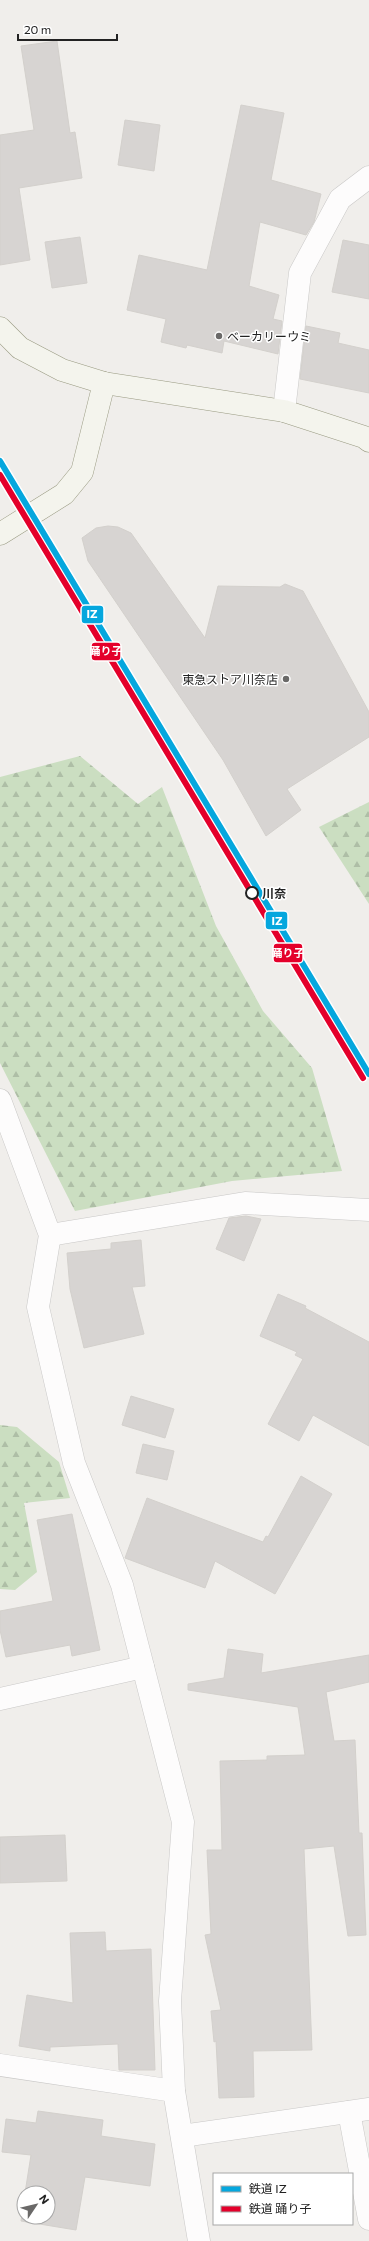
<svg xmlns="http://www.w3.org/2000/svg" width="369" height="2241" viewBox="0 0 369 2241" font-family="Commissioner,'Noto Sans JP',sans-serif">
<defs>
<pattern id="forest-firs" width="22" height="20" patternUnits="userSpaceOnUse"><rect width="22" height="20" fill="#cbdec1"/><path d="M5 1l3.5 6h-7zM16 11l3.5 6h-7z" fill="#aebea6"/></pattern>
</defs>
<rect width="100%" height="100%" fill="#f0eeeb"/>
<g fill="url(#forest-firs)">
<polygon points="80,756 138,804 162,787 216,926 263,1011 312,1068 342,1171 232,1181 75,1211 0,1063 0,777"/>
<polygon points="369,802 369,904 319,827"/>
<polygon points="0,1425 17,1427 59,1462 70,1498 24,1503 37,1572 15,1590 0,1589"/>
</g>
<g fill="#d7d4d2" stroke="#d3d0cc">
<polygon points="57,41 70,133 75,132 82,178 19,188 30,260 0,265 0,135 34,130 21,46"/>
<polygon points="241,105 284,113 271,180 321,194 314,222 306,235 260,222 249,286 279,295 273,319 282,321 278,354 224,341 222,353 187,345 186,348 161,342 166,319 127,310 139,255 207,270"/>
<polygon points="125,120 160,125 154,171 118,165"/>
<polygon points="80,237 87,283 52,288 45,242"/>
<polygon points="343,240 369,245 369,299 332,292"/>
<polygon points="306,326 340,333 338,343 369,350 369,393 300,379"/>
<polygon points="108,526 118,527 131,533 205,638 218,586 280,587 285,584 303,591 369,712 369,737 287,789 301,810 266,836 223,760 88,561 82,538 96,528"/>
<polygon points="246,1216 261,1219 244,1261 216,1249 229,1218"/>
<polygon points="141,1240 145,1286 132,1287 144,1334 84,1348 70,1289 67,1253 111,1249 111,1243"/>
<polygon points="278,1294 306,1306 305,1308 369,1342 369,1446 313,1415 299,1441 268,1424 303,1359 295,1355 297,1352 260,1336"/>
<polygon points="131,1396 174,1409 165,1438 122,1425"/>
<polygon points="143,1444 174,1451 167,1480 136,1473"/>
<polygon points="301,1476 332,1494 275,1594 215,1561 205,1588 125,1558 147,1498 263,1542 266,1536 268,1537"/>
<polygon points="72,1514 100,1650 72,1656 70,1645 6,1657 0,1630 0,1611 53,1601 37,1520"/>
<polygon points="228,1649 263,1654 261,1673 369,1655 369,1682 326,1692 334,1741 355,1740 359,1833 362,1833 366,1935 348,1936 334,1846 304,1849 312,2050 253,2051 254,2097 219,2098 216,2041 214,2042 211,2011 221,2010 205,1935 211,1934 207,1850 222,1850 220,1761 267,1760 267,1756 305,1755 298,1707 188,1690 188,1684 224,1678"/>
<polygon points="65,1835 67,1881 0,1883 0,1837"/>
<polygon points="105,1932 106,1951 151,1949 155,2070 119,2070 118,2044 50,2047 50,2051 19,2046 27,1995 73,2003 70,1933"/>
<polygon points="38,2111 103,2120 101,2136 155,2144 150,2186 85,2177 76,2230 21,2221 24,2202 24,2217 48,2217 48,2193 25,2193 31,2155 2,2152 6,2119 36,2123"/>
</g>
<g fill="none" stroke-linecap="round" stroke-linejoin="round">
<defs>
<g id="street">
<polyline points="284,411 300,273 340,199 369,177"/>
<polyline points="0,1100 50,1235 38,1307 74,1463 122,1585 183,1822 170,2001 174,2091 199,2241"/>
<polyline points="50,1235 245,1203 369,1210"/>
<polyline points="0,1699 143,1667"/>
<polyline points="0,2065 174,2091"/>
<polyline points="349,2112 369,2219"/>
<polyline points="182,2136 369,2109"/>
</g>
<g id="secondary">
<polyline points="0,328 20,348 62,370 104,383 284,411 364,437 369,441"/>
<polyline points="0,534 64,494 82,472 104,383"/>
</g>
</defs>
<use href="#street" stroke="#c9c8c7" stroke-width="23"/>
<use href="#secondary" stroke="#999a82" stroke-width="23"/>
<use href="#street" stroke="#fdfcfc" stroke-width="22"/>
<use href="#secondary" stroke="#f4f4ed" stroke-width="22"/>
<defs>
<polyline id="rail-1" points="0,461 369,1074"/>
<polyline id="rail-2" points="0,475 363,1078"/>
</defs>
<use href="#rail-1" stroke="#fff" stroke-width="9"/>
<use href="#rail-2" stroke="#fff" stroke-width="9"/>
<use href="#rail-1" stroke="#05a7de" stroke-width="6"/>
<use href="#rail-2" stroke="#e4002b" stroke-width="6"/>
</g>
<g fill="#6a6968" stroke="#fff" stroke-width="1.5">
<circle cx="219" cy="336" r="4"/>
<circle cx="286" cy="679" r="4"/>
</g>
<circle fill="#fff" stroke="#222" stroke-width="2" cx="252" cy="893" r="6"/>
<g text-anchor="middle" dominant-baseline="central" stroke-width="3" stroke-linejoin="round" paint-order="stroke">
<g font-size="12" fill="#222" stroke="#fff" text-anchor="start">
<text x="227" y="336">ベーカリーウミ</text>
<text x="278" y="679" text-anchor="end">東急ストア川奈店</text>
</g>
<g font-size="12" font-weight="bold" fill="#222" stroke="#fff" text-anchor="start">
<text x="262" y="893">川奈</text>
</g>
</g>
<g stroke="#fff" stroke-width="1.5">
<rect x="81" y="605" width="23" height="19" rx="4" fill="#05a7de"/>
<rect x="91" y="642" width="30" height="19" rx="4" fill="#e4002b"/>
<rect x="265" y="911" width="23" height="19" rx="4" fill="#05a7de"/>
<rect x="273" y="943" width="30" height="20" rx="4" fill="#e4002b"/>
</g>
<g font-size="11" text-anchor="middle" font-weight="bold" fill="#fff">
<text x="92" y="618">IZ</text>
<text x="106" y="655">踊り子</text>
<text x="277" y="925">IZ</text>
<text x="288" y="957">踊り子</text>
</g>
<rect x="213" y="2173" width="140" height="52" fill="#ffffff" stroke="#a7a7a7"/>
<rect x="221" y="2186" width="20" height="6" fill="#05a7de" stroke="#a7a7a7"/>
<text x="249" y="2193" font-size="12" fill="#222222">鉄道 IZ</text>
<rect x="221" y="2206" width="20" height="6" fill="#e4002b" stroke="#a7a7a7"/>
<text x="249" y="2213" font-size="12" fill="#222222">鉄道 踊り子</text>
<g transform="translate(36 2205) rotate(55)"><circle r="19" fill="#ffffff" stroke="#a7a7a7"/>
<path d="M0-3L7 15L0 10L-7 15Z" fill="#6a6968"/>
<text y="-6" font-size="11" font-weight="bold" text-anchor="middle" fill="#222222">N</text>
</g>
<path d="M18 34v6h99v-6" fill="none" stroke="#222222" stroke-width="2"/>
<text x="24" y="34" font-size="12" fill="#222222" stroke="#ffffff" stroke-width="3" paint-order="stroke">20 m</text>
</svg>
